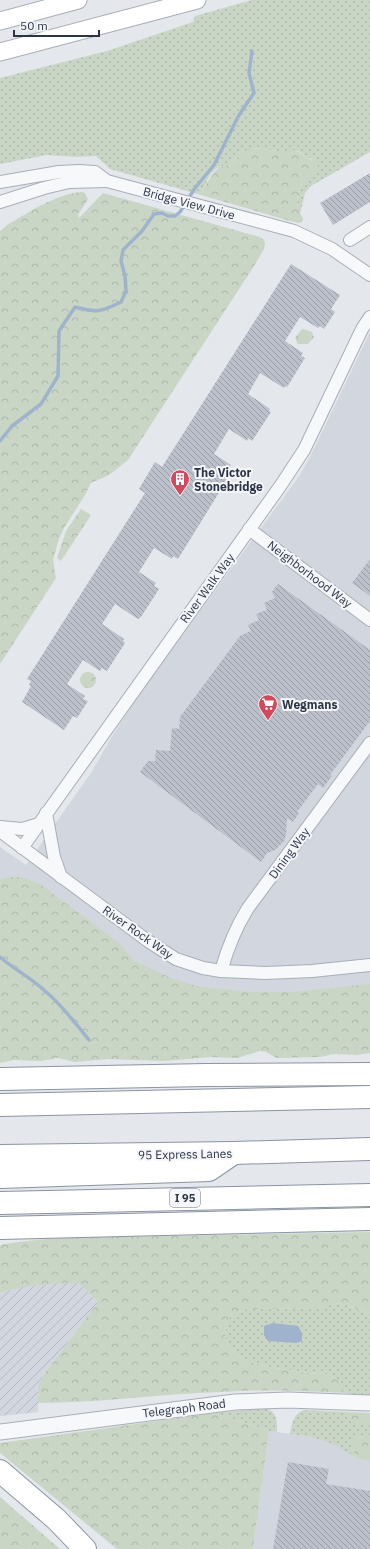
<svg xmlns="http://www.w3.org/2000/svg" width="370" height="1549" viewBox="0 0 370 1549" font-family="'IBM Plex Sans',sans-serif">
<defs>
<pattern id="industrial-furrows" width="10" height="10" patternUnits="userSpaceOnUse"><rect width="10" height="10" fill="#d2d6de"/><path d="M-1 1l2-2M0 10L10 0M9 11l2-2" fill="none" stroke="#b4b8c0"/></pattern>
<pattern id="grass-dots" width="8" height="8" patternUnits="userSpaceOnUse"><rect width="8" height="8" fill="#c9d6c5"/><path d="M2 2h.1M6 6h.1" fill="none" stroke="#adb8ab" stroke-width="1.8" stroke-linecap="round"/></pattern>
<pattern id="forest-crowns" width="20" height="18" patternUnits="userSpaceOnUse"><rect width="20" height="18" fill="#c9d6c5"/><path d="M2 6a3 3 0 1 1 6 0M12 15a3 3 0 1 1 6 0" fill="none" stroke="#adb8ab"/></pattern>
<pattern id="building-back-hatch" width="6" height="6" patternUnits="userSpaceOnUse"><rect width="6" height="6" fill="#bbc0ca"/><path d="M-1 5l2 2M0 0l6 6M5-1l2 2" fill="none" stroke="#989da6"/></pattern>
</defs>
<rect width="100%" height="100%" fill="#e4e7ec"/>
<g fill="#d2d6de">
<polygon points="370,332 370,1005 0,1027 0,847 26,865 91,773 114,733 149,680 300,475 311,455"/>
<polygon points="269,1431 314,1437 339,1446 358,1459 370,1461 370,1549 253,1549"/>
</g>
<polygon fill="url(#industrial-furrows)" points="44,1283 78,1283 98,1302 45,1373 39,1384 38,1412 0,1416 0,1293 21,1287"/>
<g fill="url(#grass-dots)">
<path d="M252,0H370V152L311,186L305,193L300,214C294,202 298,186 307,177C311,173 315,171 318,165L311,158H308L298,151H279L255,148L245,151L236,158L231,165C227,166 224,166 221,166C211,169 204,186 201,195L110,169L96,156L76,157L47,155L0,164V78L107,51L193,22L195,16Z"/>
<path d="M340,1303L370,1314V1397L346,1393C342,1387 338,1378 330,1375C323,1373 315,1374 308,1373C289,1370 249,1366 234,1353C225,1346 222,1326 230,1317C235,1313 241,1311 247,1309L317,1308Z"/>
<path d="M262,1408C277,1410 277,1419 277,1432L269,1431L214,1413Z"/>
<path d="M304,1410L349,1412L352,1423H370V1438L354,1437L351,1448L358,1459C333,1442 320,1437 290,1434C292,1423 293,1414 304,1410Z"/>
</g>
<g fill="url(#forest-crowns)">
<path d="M252,148L279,151L295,150L308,158L316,161L318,165L317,167C314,172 309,174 305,179C296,190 294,207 303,218L302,222L298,223L290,221L201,195L204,187L215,171L219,167L231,165L239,155L245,151Z"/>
<path d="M82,192L85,193L88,199L78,215L79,218L103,193L260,237L264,240L265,243L264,249L254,266L128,460L109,475L91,483L85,495L64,528L59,539L53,560L56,578L0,664V231L7,225C30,212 55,194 82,192Z"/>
<polygon points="303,329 312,332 314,337 308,344 298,344 295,338 300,331"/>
<polygon points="81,509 91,515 61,561 57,558 66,531"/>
<circle cx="88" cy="680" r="8"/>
<polygon points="22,877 40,884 119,943 133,960 173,979 196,986 250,992 292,992 370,984 370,1053 356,1055 334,1054 320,1057 277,1058 266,1052 260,1051 237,1058 211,1057 163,1061 109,1059 74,1062 58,1058 41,1061 13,1060 0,1063 0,879 9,877"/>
<path d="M370,1232V1314L340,1303L317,1308L247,1309C241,1311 235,1313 230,1317C222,1326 225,1346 234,1353C249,1366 289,1370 308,1373C315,1374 323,1373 330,1375C338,1378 342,1387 346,1393C304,1391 263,1389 221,1392C160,1394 99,1403 38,1403L39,1384L45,1373L98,1302L78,1283C49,1283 28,1285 0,1293V1245C21,1241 42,1239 63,1238Z"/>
<polygon points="349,1412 370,1413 370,1423 352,1423"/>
<polygon points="214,1413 269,1431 253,1549 117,1549 0,1453 0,1443"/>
<polygon points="353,1437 370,1438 370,1461 358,1459 351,1448"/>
<polygon points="0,1497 60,1549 0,1549"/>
</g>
<polygon fill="#9fb4cc" points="273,1323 298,1326 302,1333 302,1341 297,1343 268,1341 264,1335 264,1326"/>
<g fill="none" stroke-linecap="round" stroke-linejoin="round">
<g stroke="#9fb4cc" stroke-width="3.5">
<path d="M0,441L12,426L41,404L58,376L59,331L75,307C97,313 101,312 121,302L126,291L125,276L121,261L123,250L142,231L154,214L162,213L168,216H175L180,212L195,188L214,165L239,115L254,93L249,73L252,51"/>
<path d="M0,957C14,969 31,978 45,991C62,1005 75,1023 89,1040"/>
</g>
</g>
<g fill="url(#building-back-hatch)">
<polygon points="370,173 370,202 333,225 320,203"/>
<polygon points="291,264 340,295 331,309 335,312 324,329 320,326 318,328 300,317 285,341 303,353 301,356 305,358 287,387 285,386 284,388 260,373 248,394 270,409 269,411 271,412 252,441 248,438 247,441 229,429 214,454 231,465 229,468 233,470 178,559 173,556 172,559 154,548 139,572 156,583 154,586 159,589 141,617 138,619 115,604 102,624 124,639 123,641 125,643 107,671 102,668 100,671 83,660 67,684 85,696 83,699 88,701 77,718 73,716 64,730 22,702 31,686 29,685 31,681 27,679 145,493 139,489 155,462 162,467"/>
<polygon points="370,559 370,596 352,583"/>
<polygon points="278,584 370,650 370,721 330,775 332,776 323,788 318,784 297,812 299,813 293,822 287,818 286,835 284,841 275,850 267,853 261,862 140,772 148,761 155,761 156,750 170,751 172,728 179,729 180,717 240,636 251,631 248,625 259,620 256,614 267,610 264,603 275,598 272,592"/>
<polygon points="288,1462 329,1469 326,1484 370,1491 370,1549 273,1549"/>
</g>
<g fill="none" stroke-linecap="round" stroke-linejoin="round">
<defs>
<g id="minor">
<polyline points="0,182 59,172 79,171 95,172 107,181 294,231 332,249 370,275"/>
<polyline points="0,202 44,188 69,182 107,181"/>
<polyline points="350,240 370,227"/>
<polyline points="249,529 370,620"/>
<polyline points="46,813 54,857 61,877"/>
<polyline points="0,827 22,829 39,824"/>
<polyline points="0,831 148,941 176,959 203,968 221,971 265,973 312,971 370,965"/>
<polyline points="22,848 281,485 304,450 362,329 370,317"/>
<path d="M221,971C227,950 236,927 248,908L370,743"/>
</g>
<polyline id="tertiary" points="0,1432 235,1402 288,1400 370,1403"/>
<g id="secondary">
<polyline points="0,21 78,0"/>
<polyline points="0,52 197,0"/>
</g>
<g id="motorway">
<polyline points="0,1079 206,1075 370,1074"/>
<polyline points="0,1105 370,1097"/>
<polyline points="0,1156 234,1153 370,1149"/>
<polyline points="0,1177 209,1170 234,1153"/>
<polyline points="0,1203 370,1195"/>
<polyline points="0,1228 370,1219"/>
<polyline points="0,1471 56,1519 85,1549"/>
</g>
</defs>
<use href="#minor" stroke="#a9aeb7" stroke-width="14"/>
<use href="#tertiary" stroke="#a9aeb7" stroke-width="17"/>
<use href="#secondary" stroke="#a9aeb7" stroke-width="19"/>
<use href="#motorway" stroke="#8b94a3" stroke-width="24"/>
<use href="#minor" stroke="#f7f8fa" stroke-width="12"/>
<use href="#tertiary" stroke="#f7f8fa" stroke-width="15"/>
<use href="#secondary" stroke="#fff" stroke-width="17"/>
<use href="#motorway" stroke="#fff" stroke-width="22"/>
</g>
<defs>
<symbol id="building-pin" viewBox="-11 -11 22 30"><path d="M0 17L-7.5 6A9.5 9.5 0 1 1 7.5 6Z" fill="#d1495b" stroke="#f4f6f9"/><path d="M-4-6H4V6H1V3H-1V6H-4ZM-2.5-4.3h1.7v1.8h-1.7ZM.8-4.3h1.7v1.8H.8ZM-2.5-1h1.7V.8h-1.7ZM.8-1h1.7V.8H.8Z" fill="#fff"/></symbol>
<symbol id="supermarket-pin" viewBox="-11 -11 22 30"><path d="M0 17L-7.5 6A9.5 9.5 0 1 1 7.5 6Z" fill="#d1495b" stroke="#f4f6f9"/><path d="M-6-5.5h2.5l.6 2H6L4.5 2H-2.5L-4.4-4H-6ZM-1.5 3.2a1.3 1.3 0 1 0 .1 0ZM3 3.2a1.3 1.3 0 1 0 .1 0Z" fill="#fff"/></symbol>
</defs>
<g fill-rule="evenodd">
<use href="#building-pin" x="169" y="468" width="22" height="30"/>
<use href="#supermarket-pin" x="257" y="693" width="22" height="30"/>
</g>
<g text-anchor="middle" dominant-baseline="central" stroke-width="4" stroke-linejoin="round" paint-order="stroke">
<rect fill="#f4f6f9" stroke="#676e7b" stroke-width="1" x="170" y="1189" width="30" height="18" rx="3"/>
<g font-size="11" font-weight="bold" fill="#2b3445">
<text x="185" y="1198">I 95</text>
</g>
<g font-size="12" fill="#2b3445" stroke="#f4f6f9">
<text transform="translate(189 203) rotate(15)">Bridge View Drive</text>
<text transform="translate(310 574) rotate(37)">Neighborhood Way</text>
<text transform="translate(207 588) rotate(-54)">River Walk Way</text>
<text transform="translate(289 853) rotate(-54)">Dining Way</text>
<text transform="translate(138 932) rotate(35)">River Rock Way</text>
<text transform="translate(185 1154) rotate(-1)">95 Express Lanes</text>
<text transform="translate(184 1408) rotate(-7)">Telegraph Road</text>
</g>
<g font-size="12" font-weight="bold" fill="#2b3445" stroke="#f4f6f9" text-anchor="start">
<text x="194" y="472">The Victor<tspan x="194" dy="14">Stonebridge</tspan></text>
<text x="282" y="704">Wegmans</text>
</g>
</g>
<path d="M14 30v6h85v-6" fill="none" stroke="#2b3445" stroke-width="2"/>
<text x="20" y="30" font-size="12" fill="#2b3445" stroke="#f4f6f9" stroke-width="3" paint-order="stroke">50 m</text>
</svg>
